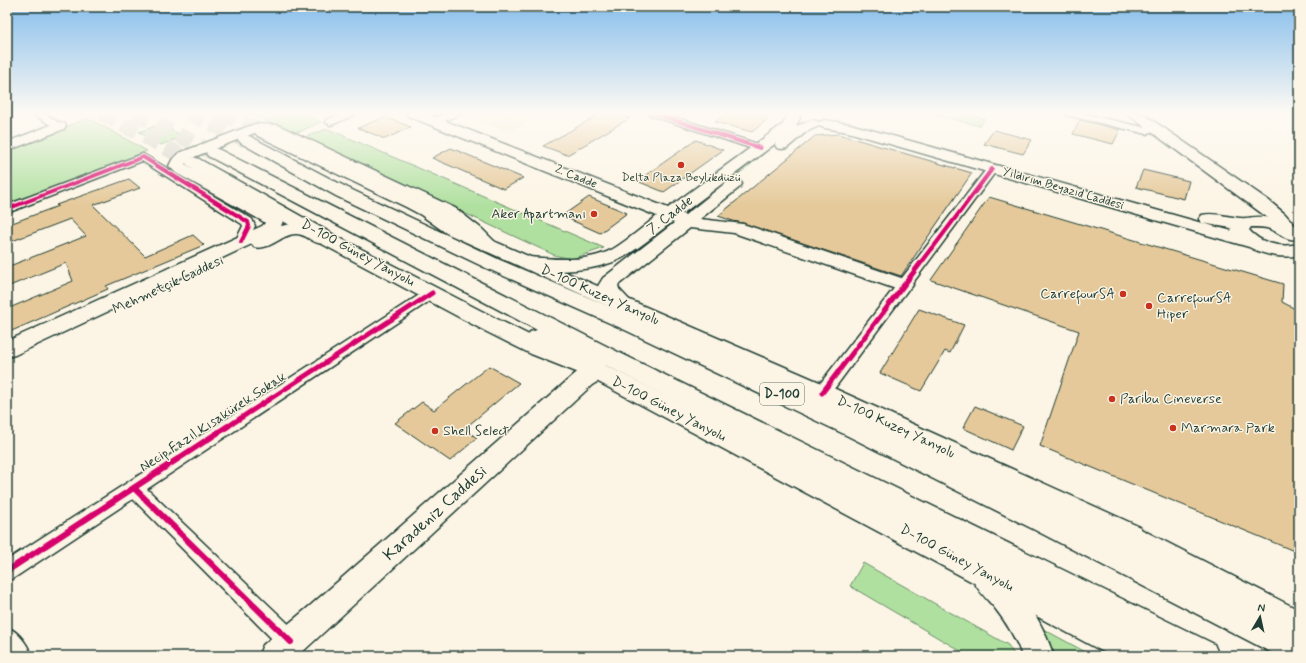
<svg xmlns="http://www.w3.org/2000/svg" width="1306" height="663" viewBox="0 0 1306 663" font-family="Mynerve,sans-serif">
<rect width="100%" height="100%" fill="#fcf5e5"/>
<filter id="ink" filterUnits="userSpaceOnUse"><feTurbulence type="fractalNoise" baseFrequency=".025" numOctaves="2"/><feDisplacementMap in="SourceGraphic" scale="8" xChannelSelector="R" yChannelSelector="G"/><feConvolveMatrix kernelMatrix="1 2 1 2 8 2 1 2 1" color-interpolation-filters="sRGB"/></filter>
<g filter="url(#ink)">
<polygon fill="#f5e8ce" points="468,113 545,113 509,132 463,115"/>
<g fill="#b0e0a0" stroke="#688e6a">
<polygon points="250,113 300,113 321,122 301,131 291,133"/>
<polygon points="938,113 959,113 985,119 980,126 936,115"/>
<polygon points="85,119 94,121 147,151 7,204 7,151"/>
<polygon points="160,124 183,136 161,145 139,132"/>
<polygon points="791,127 795,129 692,211 687,209"/>
<polygon points="328,129 604,248 572,259 554,255 306,139 308,135"/>
<polygon points="863,563 1008,645 1015,656 969,656 850,586"/>
<polygon points="1043,629 1093,656 1055,656"/>
</g>
<g fill="#e5c99a" stroke="#1f3d34">
<polygon points="602,113 612,113 630,118 567,155 543,146"/>
<polygon points="727,113 750,113 769,118 752,132 715,122"/>
<polygon points="385,117 411,127 385,139 358,128"/>
<polygon points="1080,120 1120,130 1113,144 1073,134"/>
<polygon points="994,130 1032,140 1023,154 984,144"/>
<polygon points="838,134 972,173 901,276 743,223 733,221 718,216 815,136"/>
<polygon points="696,140 723,150 664,192 637,181"/>
<polygon points="451,148 523,178 504,189 432,158"/>
<polygon points="1143,170 1189,181 1184,199 1136,187"/>
<polygon points="129,179 140,188 93,205 145,256 193,235 204,245 106,286 108,289 7,333 7,309 73,281 66,263 7,287 7,267 86,236 70,219 7,243 7,225 58,206 56,205"/>
<polygon points="589,197 627,213 600,233 562,216"/>
<polygon points="989,197 1283,284 1282,302 1299,311 1299,553 1040,446 1079,331 931,280"/>
<polygon points="919,309 964,325 950,353 945,351 921,391 880,373"/>
<polygon points="489,366 519,383 464,429 477,438 450,461 395,423 422,402 434,410"/>
<polygon points="975,406 1023,426 1011,450 963,428"/>
</g>
<g fill="none" stroke-linecap="round" stroke-linejoin="round">
<g stroke="#d0d0c2" stroke-width="16" stroke-dasharray="16 8" stroke-linecap="butt">
<polyline points="102,113 193,162"/>
<polyline points="221,113 263,133"/>
</g>
<g stroke="#d0d0c2" stroke-width="16" stroke-dasharray="16 8" stroke-linecap="butt">
<polyline points="135,113 214,153"/>
<polyline points="190,113 246,140"/>
</g>
<defs>
<g id="street">
<polygon points="32,113 44,113 64,126 63,128 55,128"/>
<polygon points="343,113 356,113 354,115 334,124 330,125 325,122 326,120"/>
<polygon points="447,113 460,113 458,115 440,123 432,123 431,121 432,119"/>
<polygon points="648,113 662,113 764,146 765,148 764,150 756,150 650,115"/>
<polygon points="1064,113 1081,113 1151,129 1152,131 1147,134 1066,115"/>
<polygon points="1293,113 1299,113 1299,116 1295,115"/>
<polygon points="143,154 252,219 255,226 246,245 236,245 235,242 243,226 242,224 142,161 7,213 7,205"/>
<polygon points="992,166 998,169 996,171 828,397 822,399 816,397 814,393 816,389 988,167"/>
<polygon points="432,289 437,290 439,293 437,296 147,489 299,634 302,642 299,650 291,653 283,650 133,499 14,578 7,580 7,560 427,290"/>
<path d="M7,627C19,632 27,644 32,656H7Z"/>
</g>
<g id="secondary">
<path d="M406,113H425L668,208L783,124L788,115L793,114L798,115L800,118L796,126L813,120L819,122L825,120L850,124L1202,223L1199,219L1202,215C1214,212 1227,217 1240,218C1250,219 1256,215 1268,218L1126,113H1142L1268,200L1285,214L1299,230V239C1288,242 1280,233 1270,229C1264,227 1258,227 1251,227L1249,230C1261,244 1281,248 1299,244V255C1283,259 1264,255 1249,247L848,132L825,128L819,126L806,132L787,148L782,149L777,148L775,145L776,143L682,214L685,215L728,181L734,179L740,181L742,184L740,187L700,219L743,224L910,281L913,285L910,289L903,291L896,289L734,233L690,228L618,285L619,289L633,304L630,309C615,312 603,300 598,286L603,278L674,223L672,222C657,233 643,245 627,255C601,272 551,274 521,267L519,263L521,259L528,257C556,259 587,263 613,249C628,240 643,227 657,216L408,116ZM1202,223L1231,228L1232,231Z"/>
<polygon points="59,122 64,123 66,126 64,129 7,151 7,142"/>
<path d="M255,124L278,125L455,208L482,229L500,247L497,251L491,252L485,251L443,216L271,132H257L189,159L185,164L276,214L283,221L281,226C297,222 320,223 331,239L328,243C313,247 308,233 295,234C280,235 270,251 254,247L252,244L15,355L7,357V341L262,226L265,223L264,222L176,173L169,166L172,160L179,153Z"/>
<polygon points="597,363 605,365 608,371 605,377 592,385 298,656 258,656 263,645 311,605 576,373 589,365"/>
<path d="M988,566C1020,579 1043,625 1054,656H1022C1016,638 1006,622 994,607C986,598 978,591 973,580L978,570Z"/>
</g>
<g id="primary">
<polygon points="263,128 418,199 433,207 460,225 498,243 831,387 1140,527 1145,536 1140,545 1130,549 1120,545 813,399 446,233 421,215 406,207 258,136 255,133 258,130"/>
<polygon points="193,157 199,159 338,237 501,321 547,344 605,365 1157,644 1162,656 1111,656 589,377 531,354 485,331 324,245 187,165 185,162 187,159"/>
</g>
<g id="highway">
<polygon points="246,135 251,137 348,188 500,260 639,319 860,419 1103,536 1101,530 1105,521 1115,517 1125,521 1299,610 1299,656 1278,656 1031,528 842,433 623,329 486,268 336,196 241,143 238,140 241,137"/>
<polygon points="214,148 220,150 620,353 1214,644 1219,656 1168,656 605,365 609,371 605,377 597,379 589,377 530,342 527,337 530,332 537,330 208,156 206,153 208,150"/>
</g>
</defs>
<use href="#street" stroke="#1f3d34" stroke-width="3"/>
<use href="#secondary" stroke="#1f3d34" stroke-width="3"/>
<use href="#primary" stroke="#1f3d34" stroke-width="3"/>
<use href="#highway" stroke="#1f3d34" stroke-width="3"/>
<use href="#street" fill="#fcf5e5" fill-rule="evenodd"/>
<use href="#secondary" fill="#fcf5e5" fill-rule="evenodd"/>
<use href="#primary" fill="#fcf5e5" fill-rule="evenodd"/>
<use href="#highway" fill="#fcf5e5" fill-rule="evenodd"/>
<defs>
<g id="cycleway-far2">
<polyline points="653,113 760,148"/>
<polyline points="7,209 143,157 248,222 249,226 241,242"/>
<polyline points="932,249 992,169"/>
</g>
<g id="cycleway-far1">
<polyline points="822,393 932,248"/>
<polyline points="227,427 432,293"/>
</g>
<g id="cycleway">
<polyline points="134,488 291,642"/>
<polyline points="7,571 228,426"/>
</g>
</defs>
<use href="#cycleway-far2" stroke="#fcf5e5" stroke-width="6"/>
<use href="#cycleway-far1" stroke="#fcf5e5" stroke-width="8"/>
<use href="#cycleway" stroke="#fcf5e5" stroke-width="9"/>
<use href="#cycleway-far2" stroke="#d6006c" stroke-width="4"/>
<use href="#cycleway-far1" stroke="#d6006c" stroke-width="5"/>
<use href="#cycleway" stroke="#d6006c" stroke-width="6"/>
</g>
</g>
<linearGradient id="sky" x2="0" y2="1"><stop stop-color="#87beec"/><stop offset="0.55" stop-color="#fefaf3"/><stop offset="1" stop-color="#fefaf3" stop-opacity="0"/></linearGradient>
<rect width="1306" height="206" fill="url(#sky)"/>
<g fill="#c8321e" stroke="#fcf5e5" stroke-width="1.5">
<circle cx="681" cy="165" r="4"/>
<circle cx="594" cy="214" r="4"/>
<circle cx="1123" cy="294" r="4"/>
<circle cx="1149" cy="306" r="4"/>
<circle cx="1112" cy="399" r="4"/>
<circle cx="1173" cy="428" r="4"/>
<circle cx="435" cy="431" r="4"/>
</g>
<g text-anchor="middle" dominant-baseline="central" stroke-width="3" stroke-linejoin="round" paint-order="stroke">
<g font-size="12" fill="#1f3d34" stroke="#fcf5e5">
<text transform="translate(576 177) rotate(22)">2. Cadde</text>
<text transform="translate(1063 189) rotate(16)">Yıldırım Beyazıd Caddesi</text>
</g>
<g font-size="12" fill="#1f3d34" stroke="#fcf5e5">
<text x="681" y="178">Delta Plaza Beylikdüzü</text>
</g>
<rect fill="#fcf5e5" stroke="#617469" stroke-width="1" x="760" y="383" width="44" height="22" rx="3"/>
<g font-size="13" font-weight="bold" fill="#1f3d34">
<text x="782" y="394">D-100</text>
</g>
<g font-size="14" fill="#1f3d34" stroke="#fcf5e5" text-anchor="start">
<text x="586" y="214" text-anchor="end">Aker Apartmanı</text>
<text x="1115" y="294" text-anchor="end">CarrefourSA</text>
<text x="1157" y="298">CarrefourSA<tspan x="1157" dy="16">Hiper</tspan></text>
<text x="1120" y="399">Paribu Cineverse</text>
<text x="1181" y="428">Marmara Park</text>
<text x="443" y="431">Shell Select</text>
</g>
<g font-size="14" fill="#1f3d34" stroke="#fcf5e5">
<text transform="translate(670 215) rotate(-37)">7. Cadde</text>
<text transform="translate(358 253) rotate(28)">D-100 Güney Yanyolu</text>
<text transform="translate(168 285) rotate(-25)">Mehmetçik Caddesi</text>
<text transform="translate(600 295) rotate(24)">D-100 Kuzey Yanyolu</text>
<text transform="translate(669 409) rotate(27)">D-100 Güney Yanyolu</text>
<text transform="translate(213 422) rotate(-33)">Necip Fazıl Kısakürek Sokak</text>
<text transform="translate(896 427) rotate(25)">D-100 Kuzey Yanyolu</text>
<text transform="translate(957 558) rotate(28)">D-100 Güney Yanyolu</text>
</g>
<g font-size="17" fill="#1f3d34" stroke="#fcf5e5">
<text transform="translate(435 513) rotate(-42)">Karadeniz Caddesi</text>
</g>
</g>
<rect width="1306" height="663" fill="none" stroke="#fcf5e5" stroke-width="24"/>
<rect x="12" y="12" width="1282" height="639" fill="none" stroke="#1f3d34" stroke-width="1.5" filter="url(#ink)"/>
<g transform="translate(1260 617) rotate(9)" stroke="#fcf5e5" stroke-width="3" paint-order="stroke">
<path d="M0-3L7 15L0 10L-7 15Z" fill="#1f3d34"/>
<text y="-6" font-size="11" font-weight="bold" text-anchor="middle" fill="#1f3d34">N</text>
</g>
</svg>
